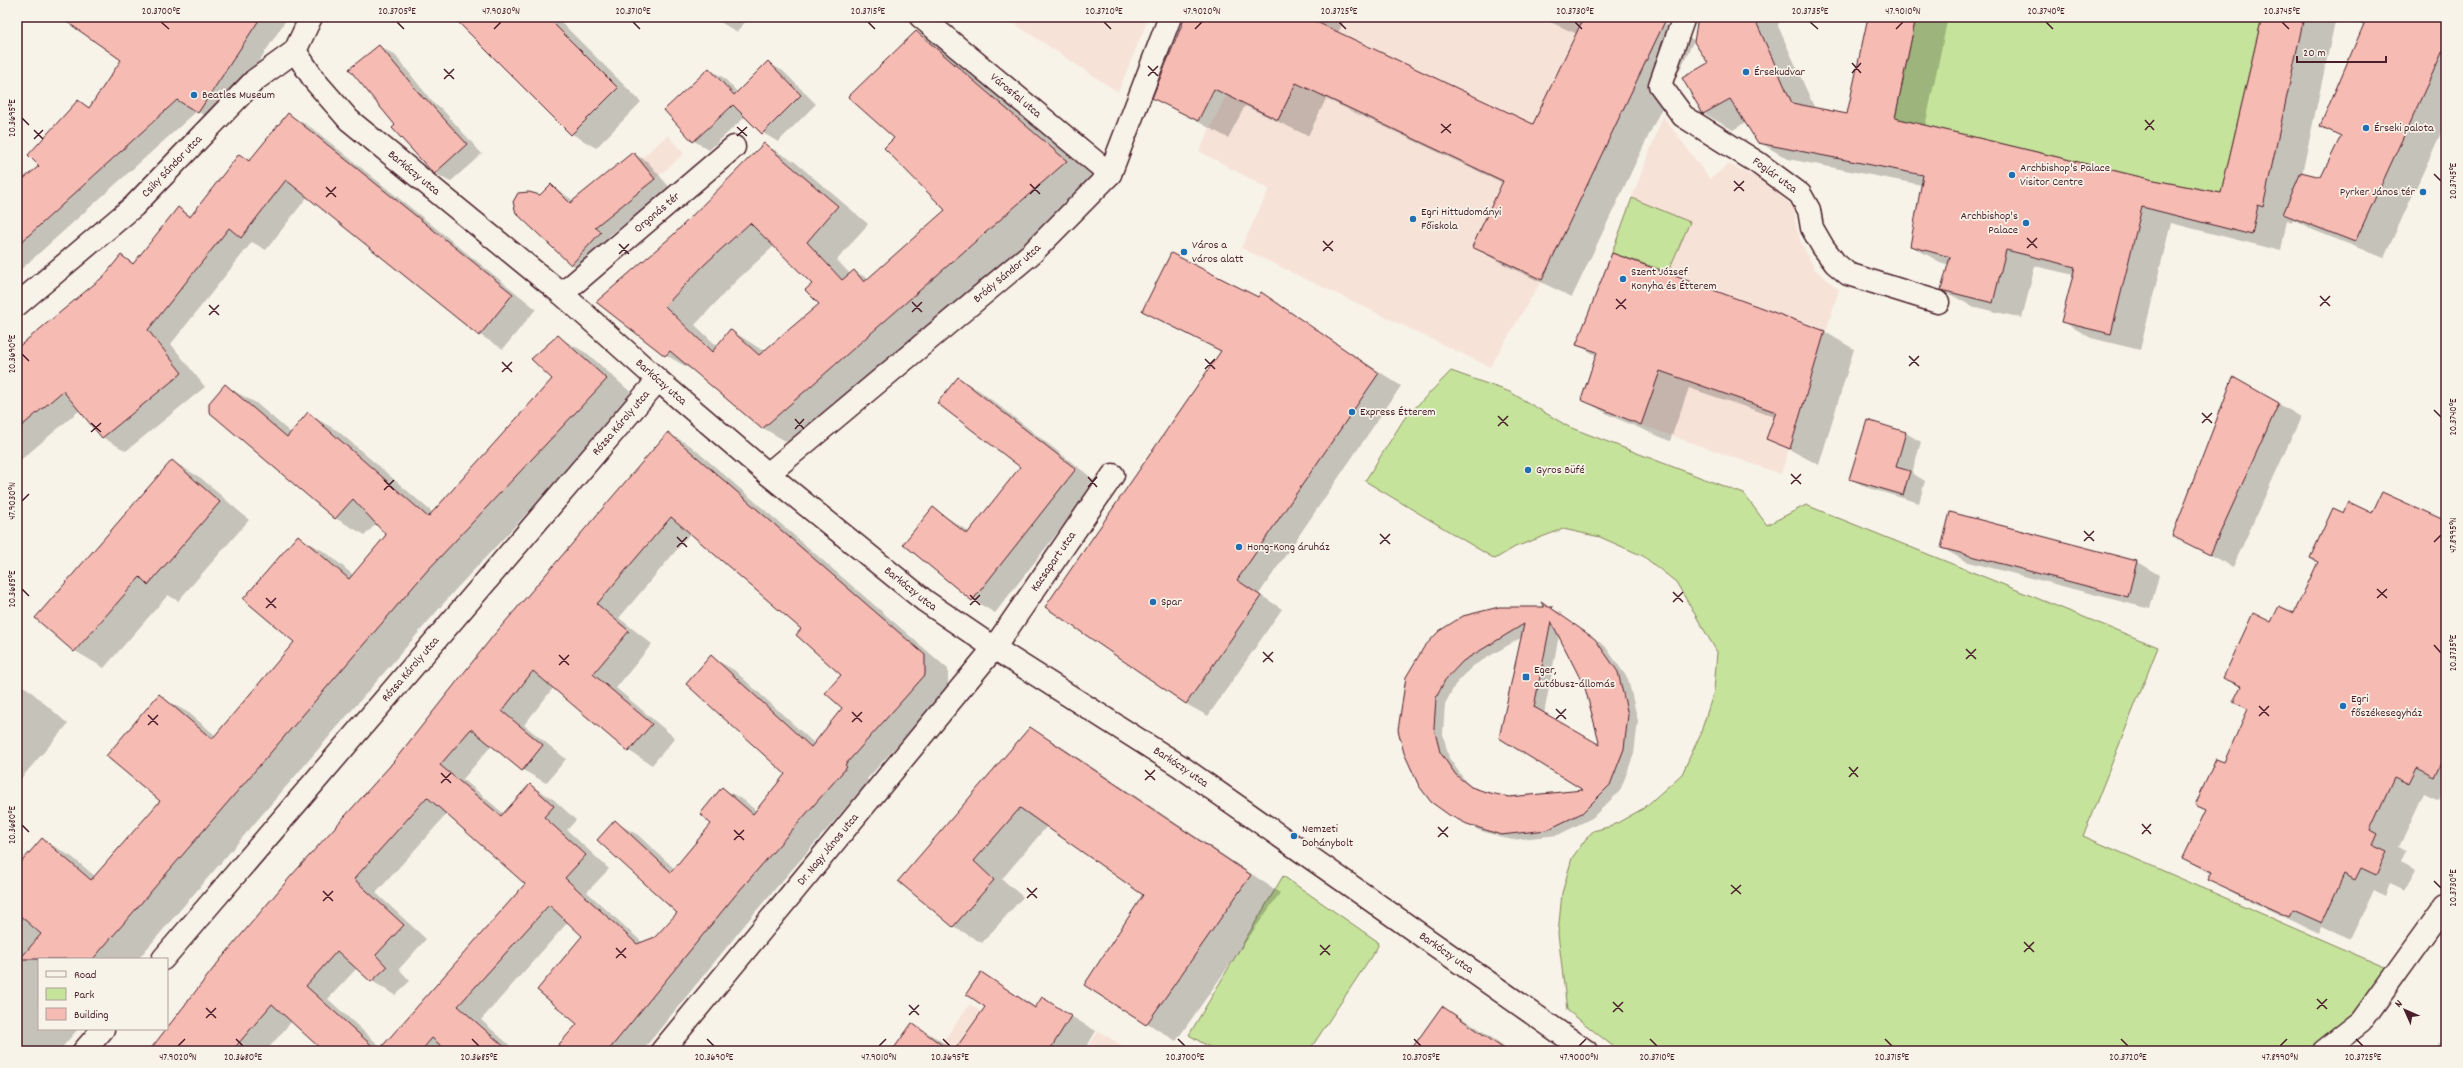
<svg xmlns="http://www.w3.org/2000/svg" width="2463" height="1068" viewBox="0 0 2463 1068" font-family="Dekko,sans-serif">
<rect width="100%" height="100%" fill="#f7f3e8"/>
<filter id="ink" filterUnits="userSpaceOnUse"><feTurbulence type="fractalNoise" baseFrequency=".025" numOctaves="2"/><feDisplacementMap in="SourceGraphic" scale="8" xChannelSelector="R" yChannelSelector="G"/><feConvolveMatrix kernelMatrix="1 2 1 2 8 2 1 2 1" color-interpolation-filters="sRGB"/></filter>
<g filter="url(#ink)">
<g fill="#f7e2d8">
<polygon points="1004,17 1149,17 1118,92"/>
<polygon points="1264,17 1654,17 1664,22 1542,280 1490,367 1241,248 1269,189 1199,151"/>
<polygon points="1663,116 1710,179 1729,164 1770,184 1794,208 1796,226 1801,242 1815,269 1839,290 1781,474 1641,425 1581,400 1597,352 1576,345"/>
<polygon points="668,135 684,154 655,179 639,160"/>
<polygon points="970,1004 1039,1051 936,1051"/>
<polygon points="1099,1031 1130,1051 1084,1051"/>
</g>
<g fill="#c5e39a" stroke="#888162">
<polygon points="1916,17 2262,17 2221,193 2149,179 1895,118"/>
<polygon points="1632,198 1690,222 1668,272 1612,253"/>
<polygon points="1451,371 1510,392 1569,427 1744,494 1767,525 1806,505 2158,647 2083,836 2398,973 2324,1051 1619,1051 1567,1010 1558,934 1562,893 1572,858 1585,840 1593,831 1612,826 1644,808 1682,774 1700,735 1714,691 1717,652 1676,582 1643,556 1600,537 1563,529 1515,547 1495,559 1365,481 1404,419"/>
<polygon points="1283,876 1377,941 1378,946 1309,1051 1216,1051 1189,1035"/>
</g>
<g fill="#0003" fill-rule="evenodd">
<polygon points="89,17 288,17 218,124 197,111 17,273 17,185 40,166 78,101 90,108 122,60"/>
<polygon points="455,17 556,17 641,102 596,148 572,134"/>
<polygon points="712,17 749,17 737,32"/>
<polygon points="1178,17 1346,17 1338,33 1534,126 1577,34 1539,17 1652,17 1694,40 1572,297 1503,264 1473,247 1503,183 1326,99 1308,136 1245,106 1228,138 1154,98 1185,20"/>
<polygon points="1699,17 1780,17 1778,26 1815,109 1848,115 1869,17 1948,17 1925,127 2149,180 2222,194 2263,17 2336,17 2302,174 2322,179 2342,137 2322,126 2364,26 2345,17 2446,17 2446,122 2384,258 2313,230 2293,219 2292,222 2287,220 2281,251 2171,223 2140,350 2091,338 2062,321 2074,275 2035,266 2022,318 1971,306 1943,290 1949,265 1940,262 1911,246 1922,185 1788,159 1759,142 1746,122 1733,130 1705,114 1683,78 1709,64"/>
<path d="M916,32L947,50L1097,179L794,446L763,428L697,373L666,355L597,302L674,236L764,144L795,162L868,224L837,260L850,274L854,271L869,279L946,210L896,138ZM774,246L813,284L820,304L765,352L731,330L718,347L695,325L736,281Z"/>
<polygon points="379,46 395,55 435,105 441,108 482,154 450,182 435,173 396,125"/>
<polygon points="768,63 783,71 816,104 778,142 763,133 746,116 709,150 694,141 709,69 724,78 738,93"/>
<polygon points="288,114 312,128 536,309 503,349 480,335 308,196 266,250 252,242 171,344 205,387 126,451 102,437 80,410 17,463 17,349 105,277 121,256 135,264 178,208 192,216 240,155 250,161"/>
<polygon points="633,153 648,162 670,188 609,236 615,242 587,273 571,264 540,196 551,185 574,201"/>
<polygon points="1613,254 1825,332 1854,349 1819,465 1768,438 1775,417 1689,388 1670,441 1611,416 1582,399 1597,356 1577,344"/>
<polygon points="1261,294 1401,386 1259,594 1282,609 1208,716 1186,704 1047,607 1222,352 1143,310 1258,298"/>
<polygon points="558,337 588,354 636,397 456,589 138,959 39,959 39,1029 78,1029 59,1051 17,1051 17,868 42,839 72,857 96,877 161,801 159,696 189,713 216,736 296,642 298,536 328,554 353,575 388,535 377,523 365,535 335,518 225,386 256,403 291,433 308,414 338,431 433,513 554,379"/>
<polygon points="958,378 980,391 1097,482 995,613 973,600 933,508 969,532 1021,467"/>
<polygon points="2234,378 2301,417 2233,567 2173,536"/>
<path d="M668,433L691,446L948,669V689L867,779L869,781L756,911L642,1051H555L579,1024L583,936L568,922L481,1020L516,1051H325L292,1021L266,1051H151ZM691,533L803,629L842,674L844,708L815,744L734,670L711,657L786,774L756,811L745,801L722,788L713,823L675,869L638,835L615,822L678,913L655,938L643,943L587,892L609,869L567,830L576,820L553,799L530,785L504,814L463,779L492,745L523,770L546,783L566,759L524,725L554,687L629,751L652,765L675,738L616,688L652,644L619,618ZM447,814L526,884L382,1048L328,999L357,968L372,981L395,995L410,981L399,969L426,939L376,893Z"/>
<polygon points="1906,433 1921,442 1912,473 1925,481 1919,503 1865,487 1850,478"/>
<polygon points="172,461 201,478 249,520 178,601 168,595 104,668 75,651 36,618"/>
<polygon points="2344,514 2373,514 2446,522 2446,785 2439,800 2424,793 2399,847 2406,851 2401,861 2415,870 2405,891 2390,884 2385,896 2374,890 2351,939 2322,926 2319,933 2239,896 2209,879 2212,874 2184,858 2207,811 2196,804 2224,764 2249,710 2235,702 2242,687 2224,677 2272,623 2294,614"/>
<polygon points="1942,548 2137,562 2159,575 2150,609 1965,561"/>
<path d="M1550,608L1562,613L1559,615L1605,646L1628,679L1638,721L1634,754L1620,791L1592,818L1558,835L1512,840L1478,830L1468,823L1407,677ZM1559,635L1586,688L1601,747L1544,714ZM1522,637L1500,737L1586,791L1509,798L1475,789L1466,782L1449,758L1443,734L1445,704L1455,685L1473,666Z"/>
<polygon points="17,683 28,689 68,724 17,783"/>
<polygon points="1030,728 1059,745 1280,893 1176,1041 1086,985 1144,894 1047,826 1002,879 1023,897 982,943 953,926 900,881"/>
<polygon points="981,973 1037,1008 1042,999 1096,1031 1084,1051 955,1051 987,1007"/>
<polygon points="1442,1007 1472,1024 1511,1051 1412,1051"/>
<polygon points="912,1024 938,1039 954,1051 893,1051"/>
<polygon points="2446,1035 2446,1051 2433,1051"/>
</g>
<g fill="#f6bbb3" stroke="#4a1f2b" fill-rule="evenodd">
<polygon points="60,17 261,17 198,113 177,100 17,246 17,184 39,166 28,155 78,100 89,108 121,60"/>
<polygon points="453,17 547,17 618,88 571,135"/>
<polygon points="1185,17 1306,17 1533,124 1584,17 1667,17 1542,280 1472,247 1503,181 1296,83 1278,120 1214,89 1198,121 1152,98"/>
<polygon points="1698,17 1754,17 1792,103 1847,114 1868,17 1916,17 1895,118 2149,179 2221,193 2262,17 2304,17 2263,207 2258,205 2252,235 2142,207 2111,334 2061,322 2075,267 2006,250 1993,303 1941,290 1950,257 1910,246 1923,175 1758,143 1730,99 1703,114 1682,78 1708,63 1694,42"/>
<polygon points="2367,17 2446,17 2446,44 2355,242 2283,214 2301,172 2321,177 2341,136 2320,126"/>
<path d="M916,31L1067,161L762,429L670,351L665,356L596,302L673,235L764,143L838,206L807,242L842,280L854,270L864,282L945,210L884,148L894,138L848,97ZM750,223L812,284L805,290L819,304L759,355L730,329L712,352L665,306L705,264Z"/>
<polygon points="379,45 424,99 425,98 467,144 434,174 392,128 395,125 349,69"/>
<polygon points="768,61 801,95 762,134 733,105 693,142 664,110 709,68 734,95"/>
<polygon points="288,113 513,294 479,336 286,180 241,238 229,228 148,330 182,373 102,438 63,391 17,430 17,348 104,276 121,255 133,264 178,207 190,217 239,154 249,161"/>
<polygon points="633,152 655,179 595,227 601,232 571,265 516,213 513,202 518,193 529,192 540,195 551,184 570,203"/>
<polygon points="1171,253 1258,297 1261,292 1379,373 1237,580 1261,596 1186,704 1045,607 1221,351 1142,311"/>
<polygon points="1612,253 1825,331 1790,449 1766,439 1776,412 1660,371 1641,425 1581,400 1597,352 1576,345"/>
<polygon points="558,335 607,379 426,572 93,959 20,959 41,934 17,913 17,867 42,838 91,880 160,801 106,756 159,694 212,739 294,642 243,599 298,535 349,579 386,535 353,499 335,519 209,412 209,403 225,384 287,437 308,412 428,517 552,379 531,359"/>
<polygon points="958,377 1076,469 972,601 903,544 933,507 967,534 1020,467 937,403"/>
<polygon points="2233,377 2279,403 2210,555 2172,536"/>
<polygon points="1867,420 1906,432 1896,467 1910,471 1903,495 1849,479"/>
<path d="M668,432L925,655V675L845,765L847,767L733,898L608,1051H553L577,1024L537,990L582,936L549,905L458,1006L509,1051H447L432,1038L421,1051H323L272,1004L232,1051H149L220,960L291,876L390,766L493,636ZM671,517L801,629L796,635L841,675L825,693L842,708L811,747L711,655L686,684L785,774L753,814L722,787L700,814L711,824L671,872L615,820L597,840L677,913L655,937L637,944L565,878L586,855L544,817L554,806L530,784L501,816L440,765L471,729L522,771L543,745L502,711L533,671L628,752L652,724L593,674L629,631L597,604ZM427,797L525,884L378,1051L306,986L337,951L371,982L387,967L376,955L404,925L354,879Z"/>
<polygon points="172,460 220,502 148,585 140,577 74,652 35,618"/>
<polygon points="2382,492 2446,521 2446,753 2435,777 2417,768 2409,784 2394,777 2370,830 2377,834 2372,845 2387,852 2376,875 2361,868 2355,880 2344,874 2322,923 2293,910 2289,917 2208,880 2212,872 2183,858 2206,810 2195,805 2216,759 2224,762 2248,709 2233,702 2241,686 2223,678 2253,613 2271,622 2279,606 2294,613 2318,562 2310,558 2333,508 2344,513 2349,502 2372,513"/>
<polygon points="1950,512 2137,561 2128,597 1941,548"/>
<path d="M1541,602L1548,607H1553L1551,608L1595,639L1618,672L1628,715L1624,749L1610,785L1582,813L1547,830L1501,835L1467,824L1449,815L1431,802L1419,786L1404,753L1398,730L1406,677L1424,647L1439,631L1463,616L1499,607H1544ZM1551,621L1585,688L1600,745L1534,707ZM1524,624L1499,738L1583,790L1509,797L1486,792L1471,787L1456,775L1440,752L1434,728L1436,698L1445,680L1463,661Z"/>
<polygon points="1030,727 1251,875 1146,1025 1084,985 1143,895 1020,808 974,861 994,880 953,927 898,881"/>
<polygon points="981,972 1035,1008 1042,997 1071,1016 1049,1051 954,1051 985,1007 966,994"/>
<polygon points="1442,1006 1507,1051 1410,1051"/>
<polygon points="912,1023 950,1051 892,1051"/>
</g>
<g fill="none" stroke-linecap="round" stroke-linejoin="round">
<defs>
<g id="minor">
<path id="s1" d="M921,17L1110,174"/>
<path id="s2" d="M1684,17L1660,85L1683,116L1758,163L1800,194L1809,210L1812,228L1823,247L1835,263L1848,274L1938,302"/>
<path id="s3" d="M562,294L734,147"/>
<path id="s4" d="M17,305L134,206L255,80L295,51"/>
<path id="s5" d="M768,474L1032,253L1110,174L1170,17"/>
<path id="s6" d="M163,959L658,380"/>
<polyline points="84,1051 103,1029"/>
<path id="s7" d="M662,1051L994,648L1113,475"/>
</g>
<g id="tertiary">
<path id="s8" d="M311,17L295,51L315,81L349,120L562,294L658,380L768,474L925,601L994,648L1180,766L1586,1051"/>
<polyline points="2324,1051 2361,1022 2446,904"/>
</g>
</defs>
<use href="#minor" stroke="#4a1f2b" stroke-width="25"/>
<use href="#tertiary" stroke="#4a1f2b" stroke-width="25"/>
<use href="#minor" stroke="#f7f3e8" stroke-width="22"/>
<use href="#tertiary" stroke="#f7f3e8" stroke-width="22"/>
</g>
</g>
<path fill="none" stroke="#4a1f2b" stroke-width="1.5" d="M161,22L169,29M397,22L404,29M633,22L640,29M868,22L875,29M1104,22L1111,29M1339,22L1346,29M1575,22L1582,29M1810,22L1818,29M2046,22L2053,29M2282,22L2289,29M494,29L501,22M1195,29L1202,22M1896,29L1903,22M1852,63L1861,73M1148,66L1158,76M444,69L454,79M1852,73L1861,63M1148,76L1158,66M444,79L454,69M22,118L29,125M2145,120L2154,130M1441,124L1451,133M737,127L747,136M34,130L43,139M2145,130L2154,120M1441,133L1451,124M737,136L747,127M34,139L43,130M2434,174L2441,181M1734,181L1744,191M1030,184L1040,194M326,187L336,197M1734,191L1744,181M1030,194L1040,184M326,197L336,187M2027,238L2037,248M1323,241L1333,251M619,244L629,254M2027,248L2037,238M1323,251L1333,241M619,254L629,244M2320,296L2330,306M1616,299L1626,309M912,302L922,312M209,305L219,315M2320,306L2330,296M1616,309L1626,299M912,312L922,302M209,315L219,305M22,354L29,361M1909,356L1919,366M1205,359L1215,369M502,362L512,372M1909,366L1919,356M1205,369L1215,359M502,372L512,362M2434,410L2441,417M2202,413L2212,423M1498,416L1508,426M795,419L804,429M91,423L101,432M2202,423L2212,413M1498,426L1508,416M795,429L804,419M91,432L101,423M1791,474L1801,484M1088,477L1097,487M384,480L394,490M1791,484L1801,474M1088,487L1097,477M384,490L394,480M22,501L29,494M2084,531L2094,541M1380,534L1390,544M677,537L687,547M2084,541L2094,531M2434,542L2441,535M1380,544L1390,534M677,547L687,537M22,589L29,596M2377,589L2387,598M1673,592L1683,602M970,595L980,605M266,598L276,608M2377,598L2387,589M1673,602L1683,592M970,605L980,595M266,608L276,598M2434,645L2441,653M1966,649L1976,659M1263,652L1273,662M559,655L569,665M1966,659L1976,649M1263,662L1273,652M559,665L569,655M2259,706L2269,716M1556,709L1566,719M852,712L862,722M148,715L158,725M2259,716L2269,706M1556,719L1566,709M852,722L862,712M148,725L158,715M1849,767L1858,777M1145,770L1155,780M441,773L451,783M1849,777L1858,767M1145,780L1155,770M441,783L451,773M2142,824L2151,834M22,825L29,832M1438,827L1448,837M734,830L744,840M2142,834L2151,824M1438,837L1448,827M734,840L744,830M2434,881L2441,888M1731,885L1741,894M1027,888L1037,898M323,891L333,901M1731,894L1741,885M1027,898L1037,888M323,901L333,891M2024,942L2034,952M1320,945L1330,955M616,948L626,958M2024,952L2034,942M1320,955L1330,945M616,958L626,948M2317,999L2327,1009M1613,1002L1623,1012M909,1005L919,1015M206,1008L216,1018M2317,1009L2327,999M1613,1012L1623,1002M909,1015L919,1005M206,1018L216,1008M236,1039L243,1046M472,1039L479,1046M707,1039L714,1046M943,1039L950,1046M1178,1039L1185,1046M1414,1039L1421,1046M1650,1039L1657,1046M1885,1039L1892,1046M2121,1039L2128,1046M2356,1039L2363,1046M178,1046L185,1039M879,1046L886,1039M1579,1046L1586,1039M2280,1046L2287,1039"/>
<g fill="#1f6fb2" stroke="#f7f3e8" stroke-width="1.5">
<circle cx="1746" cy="72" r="4"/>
<circle cx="194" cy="95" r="4"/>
<circle cx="2366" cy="128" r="4"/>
<circle cx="2012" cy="175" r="4"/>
<circle cx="2423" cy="192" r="4"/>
<circle cx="1413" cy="219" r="4"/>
<circle cx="2026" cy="223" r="4"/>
<circle cx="1184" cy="252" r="4"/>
<circle cx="1623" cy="279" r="4"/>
<circle cx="1352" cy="412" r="4"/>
<circle cx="1528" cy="470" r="4"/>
<circle cx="1239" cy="547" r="4"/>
<circle cx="1153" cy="602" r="4"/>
<rect x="1522" y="673" width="8" height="8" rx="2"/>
<circle cx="2343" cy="706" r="4"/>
<circle cx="1294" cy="836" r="4"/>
</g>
<g text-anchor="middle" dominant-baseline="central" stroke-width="3.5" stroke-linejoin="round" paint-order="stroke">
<g font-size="12" fill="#4a1f2b" stroke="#f7f3e8" text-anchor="start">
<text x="1754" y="72">Érsekudvar</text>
<text x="202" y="95">Beatles Museum</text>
<text x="2374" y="128">Érseki palota</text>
<text x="2020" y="168">Archbishop's Palace<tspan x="2020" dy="14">Visitor Centre</tspan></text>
<text x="2415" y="192" text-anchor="end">Pyrker János tér</text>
<text x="1421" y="212">Egri Hittudományi<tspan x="1421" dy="14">Főiskola</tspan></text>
<text x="2018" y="216" text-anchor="end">Archbishop's<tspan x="2018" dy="14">Palace</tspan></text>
<text x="1192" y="245">Város a<tspan x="1192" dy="14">város alatt</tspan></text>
<text x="1631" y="272">Szent József<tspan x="1631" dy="14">Konyha és Étterem</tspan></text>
<text x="1360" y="412">Express Étterem</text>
<text x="1536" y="470">Gyros Büfé</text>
<text x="1247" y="547">Hong-Kong áruház</text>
<text x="1161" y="602">Spar</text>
<text x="1534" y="670">Eger,<tspan x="1534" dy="14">autóbusz-állomás</tspan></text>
<text x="2351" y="699">Egri<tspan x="2351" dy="14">főszékesegyház</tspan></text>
<text x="1302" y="829">Nemzeti<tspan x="1302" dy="14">Dohánybolt</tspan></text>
</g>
<g font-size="12" fill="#4a1f2b" stroke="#f7f3e8">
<text stroke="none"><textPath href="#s1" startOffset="123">Városfal utca</textPath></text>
<text stroke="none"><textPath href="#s4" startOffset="208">Csiky Sándor utca</textPath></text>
<text stroke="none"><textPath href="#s8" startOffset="209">Barkóczy utca</textPath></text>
<text stroke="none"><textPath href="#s2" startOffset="220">Foglár utca</textPath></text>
<text stroke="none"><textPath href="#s3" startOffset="125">Orgonás tér</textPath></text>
<text stroke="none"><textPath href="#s5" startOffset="312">Bródy Sándor utca</textPath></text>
<text stroke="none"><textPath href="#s8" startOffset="533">Barkóczy utca</textPath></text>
<text stroke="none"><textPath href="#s6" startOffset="705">Rózsa Károly utca</textPath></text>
<text stroke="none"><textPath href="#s7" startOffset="627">Kacsapart utca</textPath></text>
<text stroke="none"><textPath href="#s8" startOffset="857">Barkóczy utca</textPath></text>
<text stroke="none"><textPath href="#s6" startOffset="381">Rózsa Károly utca</textPath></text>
<text stroke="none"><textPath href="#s8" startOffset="1181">Barkóczy utca</textPath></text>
<text stroke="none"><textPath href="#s7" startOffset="261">Dr. Nagy János utca</textPath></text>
<text stroke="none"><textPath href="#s8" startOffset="1505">Barkóczy utca</textPath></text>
</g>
</g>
<rect width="2463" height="1068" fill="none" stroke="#f7f3e8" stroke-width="44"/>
<rect x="38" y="958" width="130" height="72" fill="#f7f3e8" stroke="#b29e9c"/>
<rect x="46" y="971" width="20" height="6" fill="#f7f3e8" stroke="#b29e9c"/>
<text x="74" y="978" font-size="12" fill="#4a1f2b">Road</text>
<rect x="46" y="988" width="20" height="12" fill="#c5e39a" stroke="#b29e9c"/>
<text x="74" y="998" font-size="12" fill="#4a1f2b">Park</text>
<rect x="46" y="1008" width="20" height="12" fill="#f6bbb3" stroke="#b29e9c"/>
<text x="74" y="1018" font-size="12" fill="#4a1f2b">Building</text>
<g transform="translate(2405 1010) rotate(315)" stroke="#f7f3e8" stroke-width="3" paint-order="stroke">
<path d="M0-3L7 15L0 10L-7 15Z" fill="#4a1f2b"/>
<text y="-6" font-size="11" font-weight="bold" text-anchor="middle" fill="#4a1f2b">N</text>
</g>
<path d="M2297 56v6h89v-6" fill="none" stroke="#4a1f2b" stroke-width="2"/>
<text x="2303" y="56" font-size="12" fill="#4a1f2b" stroke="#f7f3e8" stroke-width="3" paint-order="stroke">20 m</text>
<rect x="22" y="22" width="2419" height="1024" fill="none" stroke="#4a1f2b" stroke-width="1.5"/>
<g font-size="10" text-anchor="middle" fill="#4a1f2b">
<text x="161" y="14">20.3700°E</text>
<text x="397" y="14">20.3705°E</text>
<text x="501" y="14">47.9030°N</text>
<text x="633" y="14">20.3710°E</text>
<text x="868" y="14">20.3715°E</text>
<text x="1104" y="14">20.3720°E</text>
<text x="1202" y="14">47.9020°N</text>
<text x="1339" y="14">20.3725°E</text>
<text x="1575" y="14">20.3730°E</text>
<text x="1810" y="14">20.3735°E</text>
<text x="1903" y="14">47.9010°N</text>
<text x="2046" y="14">20.3740°E</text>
<text x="2282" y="14">20.3745°E</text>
<text transform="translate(11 118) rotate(-90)" y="4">20.3695°E</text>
<text transform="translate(2452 181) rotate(-90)" y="4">20.3745°E</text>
<text transform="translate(11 354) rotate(-90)" y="4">20.3690°E</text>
<text transform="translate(2452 417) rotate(-90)" y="4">20.3740°E</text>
<text transform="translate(11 501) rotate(-90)" y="4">47.9030°N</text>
<text transform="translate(2452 535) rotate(-90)" y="4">47.8995°N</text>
<text transform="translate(11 589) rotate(-90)" y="4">20.3685°E</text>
<text transform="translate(2452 653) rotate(-90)" y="4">20.3735°E</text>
<text transform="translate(11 825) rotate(-90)" y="4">20.3680°E</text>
<text transform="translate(2452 888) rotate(-90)" y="4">20.3730°E</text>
<text x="178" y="1060">47.9020°N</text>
<text x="243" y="1060">20.3680°E</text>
<text x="479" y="1060">20.3685°E</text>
<text x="714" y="1060">20.3690°E</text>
<text x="879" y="1060">47.9010°N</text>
<text x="950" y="1060">20.3695°E</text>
<text x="1185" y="1060">20.3700°E</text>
<text x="1421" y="1060">20.3705°E</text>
<text x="1579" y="1060">47.9000°N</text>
<text x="1657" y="1060">20.3710°E</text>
<text x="1892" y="1060">20.3715°E</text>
<text x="2128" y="1060">20.3720°E</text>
<text x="2280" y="1060">47.8990°N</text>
<text x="2363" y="1060">20.3725°E</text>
</g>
</svg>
